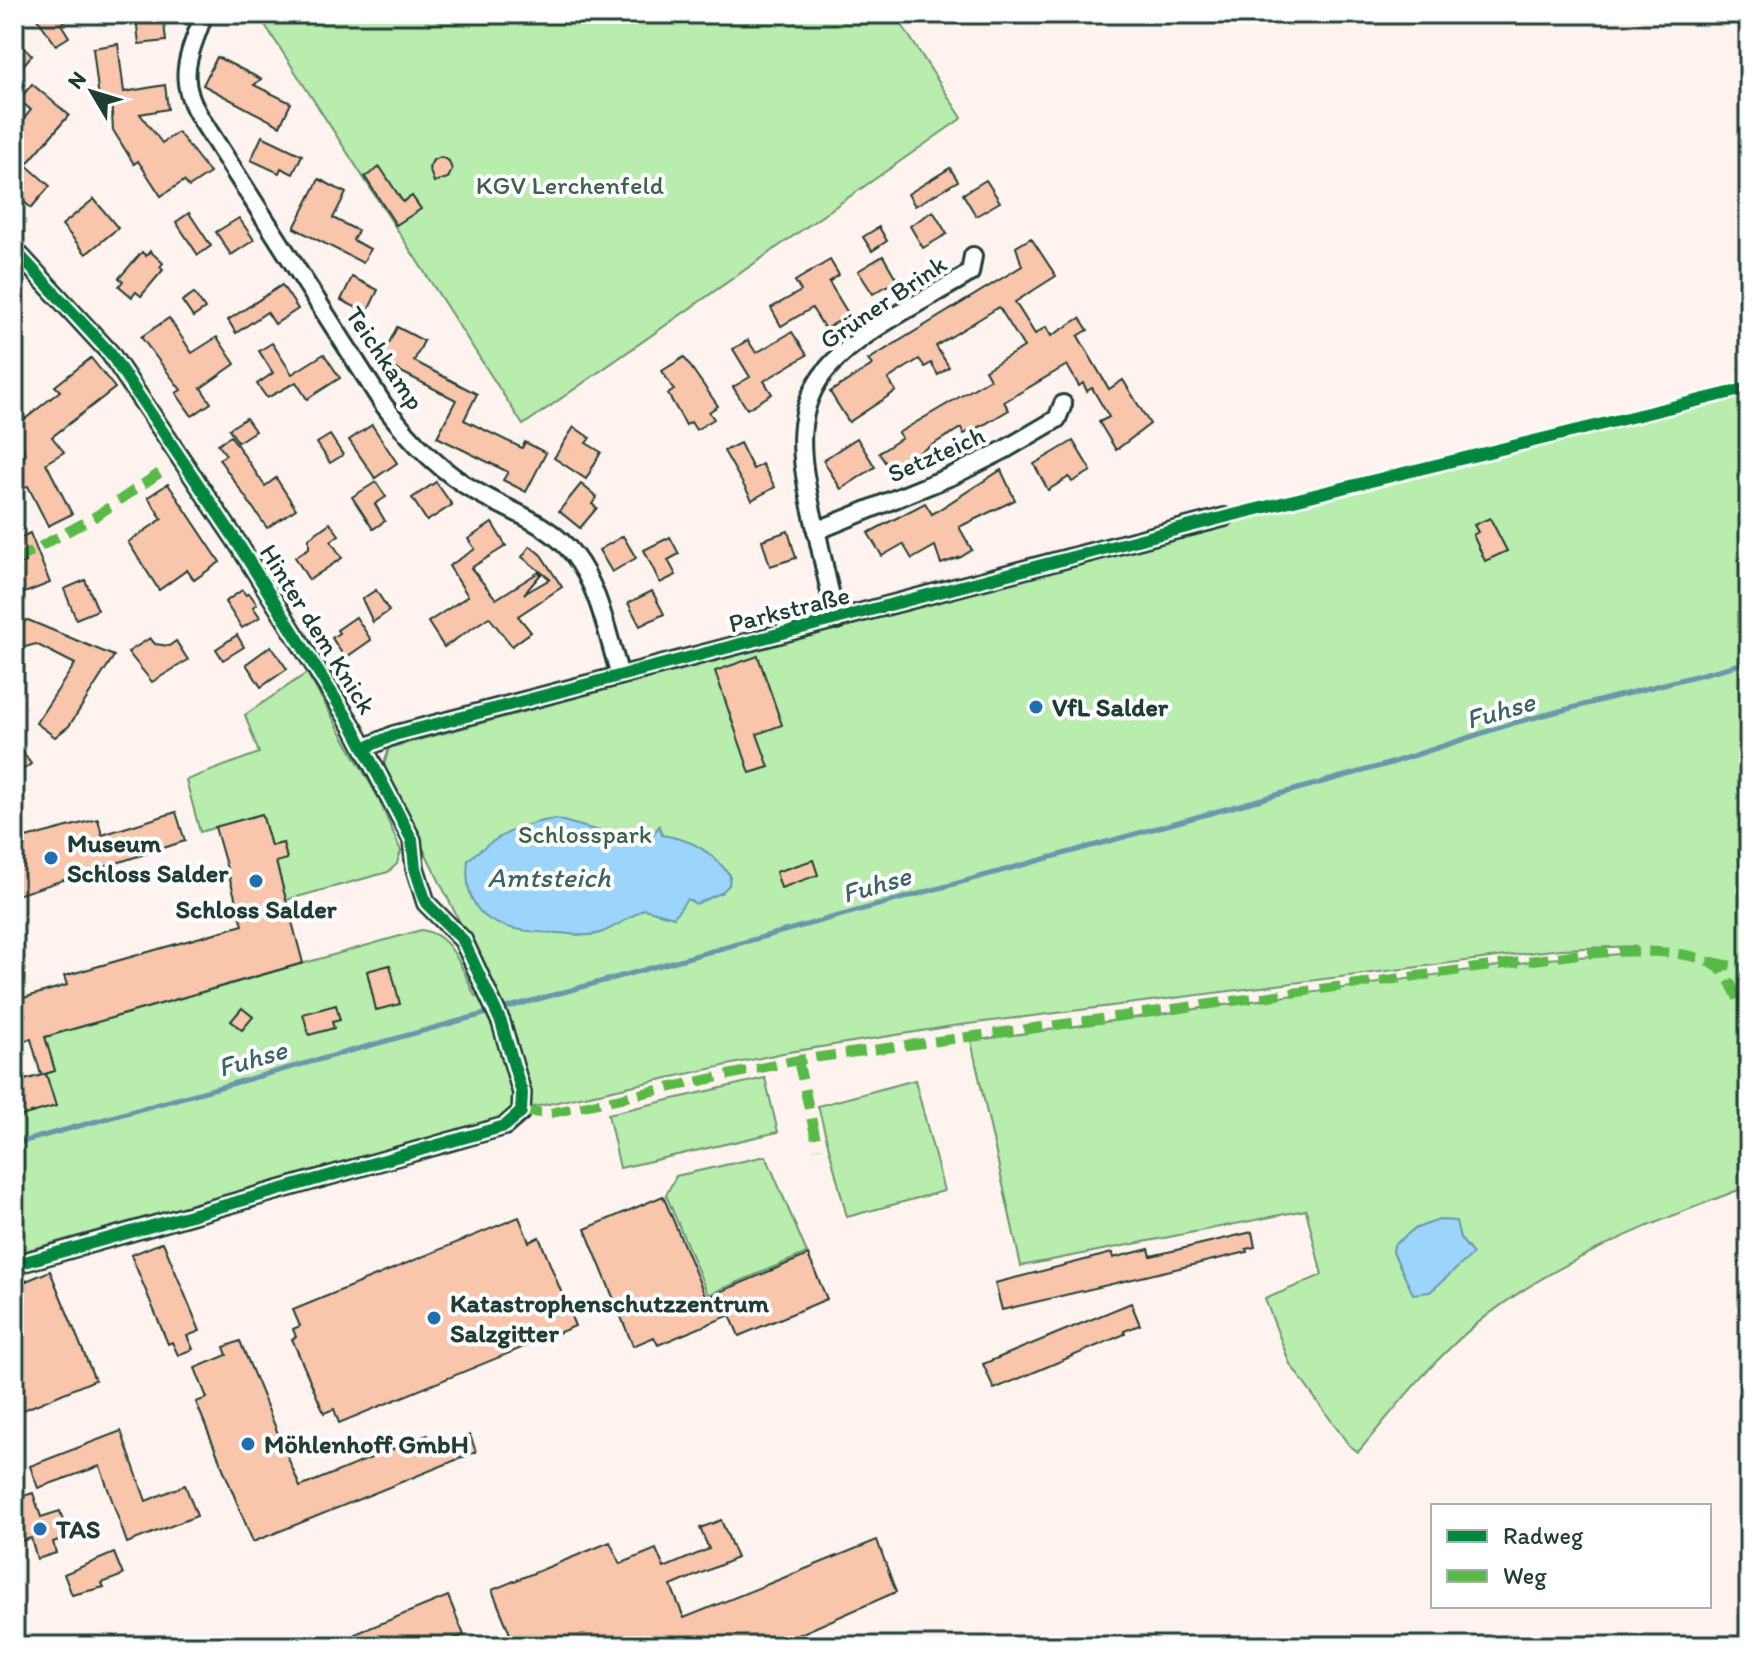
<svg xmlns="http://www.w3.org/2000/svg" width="1763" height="1660" viewBox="0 0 1763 1660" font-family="Itim,sans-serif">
<rect width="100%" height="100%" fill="#fef3ee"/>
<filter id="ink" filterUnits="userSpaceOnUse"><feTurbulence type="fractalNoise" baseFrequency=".0125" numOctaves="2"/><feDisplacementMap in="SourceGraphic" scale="16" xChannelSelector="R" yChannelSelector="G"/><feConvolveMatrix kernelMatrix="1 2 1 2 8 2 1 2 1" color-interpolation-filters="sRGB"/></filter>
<g filter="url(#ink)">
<g fill="#b8edae" stroke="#6c9571" stroke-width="2">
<polygon points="258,14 895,14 962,118 523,425"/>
<path d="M1749,392V1186C1647,1225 1530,1269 1451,1347C1417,1379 1388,1417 1358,1452L1349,1445L1290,1364L1265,1299L1322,1275L1306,1210L1021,1266L971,1041L1547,959L1636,953L1635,946L1560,949L953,1026L783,1053L525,1109L506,1015L383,768L389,748L1228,522Z"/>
<polygon points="307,673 378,797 401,851 397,864 388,872 286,900 276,862 287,858 283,843 271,846 262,814 200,832 186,780 259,753 245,715"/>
<path d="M421,930C453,934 462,970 475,996L484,1000C497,1032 525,1081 509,1115L14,1254V1118L55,1105L46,1074L55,1070L45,1037Z"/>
<polygon points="765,1078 778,1132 620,1168 608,1114"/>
<polygon points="915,1080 944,1191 847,1217 818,1106"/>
<polygon points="766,1156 807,1253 708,1295 666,1195 676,1176"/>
</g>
<g fill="#9bd5fb" stroke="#6998ab" stroke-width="2">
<path d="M556,819L624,838L653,835L659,826L662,835C694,840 710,851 730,875L729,885L721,893L696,904L687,899L674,917L644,909C630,917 616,927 600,933C585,938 572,933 556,933C504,932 461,923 468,860C492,838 524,822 556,819Z"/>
<polygon points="1439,1220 1456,1221 1460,1238 1473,1254 1430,1292 1413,1294 1393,1252 1394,1245 1414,1229"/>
</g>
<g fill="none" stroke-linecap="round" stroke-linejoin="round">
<polyline stroke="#6998ab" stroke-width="5" points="14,1144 1388,764 1510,724 1749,662"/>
</g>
<g fill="#f9c5ab" stroke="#1f3d34" stroke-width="2">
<polygon points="34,14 76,14 61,24 69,37 56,45"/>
<polygon points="163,14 166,41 139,44 136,17"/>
<polygon points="14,40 32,55 14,76"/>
<polygon points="118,44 124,92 165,85 168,109 140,114 162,143 178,132 210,173 189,187 184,181 161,196 138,161 134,164 113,130 111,97 99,99 93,48"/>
<polygon points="217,57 261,79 254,85 291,103 280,126 203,85"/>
<polygon points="32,84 69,115 26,165 50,186 31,208 22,200 14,209 14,131 31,110 19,100"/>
<polygon points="262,136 302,155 293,174 281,168 279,173 251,160"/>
<polygon points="441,157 449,161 452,170 448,178 434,182 429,168 433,160"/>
<polygon points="380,167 403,202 412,196 421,209 396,225 365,177"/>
<polygon points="950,168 958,181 915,206 908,194"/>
<polygon points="319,179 346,193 333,218 358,231 353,240 370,249 363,263 294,228"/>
<polygon points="986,180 1000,202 976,216 963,194"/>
<polygon points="94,199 118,228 86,254 62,225"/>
<polygon points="933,211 947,234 923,248 910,226"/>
<polygon points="189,213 211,246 198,255 176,222"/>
<polygon points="239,218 254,240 231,255 216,232"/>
<polygon points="879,227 887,241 872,251 863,237"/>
<polygon points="1031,238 1056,276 1015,302 1035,334 1046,327 1051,336 1080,318 1088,330 1078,336 1109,389 1123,380 1150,424 1116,450 1099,422 1109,417 1092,388 1087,391 1083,383 1079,386 1067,365 1004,402 1009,410 985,424 964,434 961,428 913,456 917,462 895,477 879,453 902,438 898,433 990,379 985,370 1024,347 999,307 936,346 949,367 938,375 931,363 925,367 919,359 888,379 896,391 849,422 830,392 872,365 868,360 1022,266 1016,247"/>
<polygon points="150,251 163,263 160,267 163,270 141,296 136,292 132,297 119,286 123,281 119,278 142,252 146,256"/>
<polygon points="883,256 897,280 873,294 858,271"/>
<polygon points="830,260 839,275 829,282 849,315 825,329 812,308 781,326 771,308 801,291 795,281"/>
<polygon points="352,277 378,290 367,313 341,300"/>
<polygon points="282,285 298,309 275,324 267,312 236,333 228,320"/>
<polygon points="194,293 205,309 193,317 182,301"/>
<polygon points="169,318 192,353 217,337 235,364 201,388 211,403 192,416 176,393 181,390 141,337"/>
<polygon points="397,327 424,341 414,361 477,394 464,420 522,448 525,442 546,453 526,492 503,480 508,472 437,437 456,400 380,361"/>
<polygon points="792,332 807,355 764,381 772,394 747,409 733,387 750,377 733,349 748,340 756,353"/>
<polygon points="272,343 292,374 324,354 340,378 307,399 296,382 267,398 257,384 273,373 259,351"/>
<polygon points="684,357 718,406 709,412 714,419 696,430 691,422 686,425 668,394 674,390 662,371"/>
<polygon points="91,358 115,388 52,437 64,452 46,463 72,514 48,526 28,486 14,493 14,461 26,455 14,431 14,406 25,419 60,391 55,386"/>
<polygon points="246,418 255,431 238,442 229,429"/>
<polygon points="372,425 397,463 375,478 349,440"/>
<polygon points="574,427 590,438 586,443 601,452 586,479 554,458"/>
<polygon points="330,435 343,455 330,463 317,443"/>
<polygon points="231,436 265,486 276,478 296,509 267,528 219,459 226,455 218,444"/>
<polygon points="857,438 875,467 841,489 823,460"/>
<polygon points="1073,441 1091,471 1072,482 1069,477 1048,490 1034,464"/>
<polygon points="740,443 753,469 762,464 775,487 752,500 724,451"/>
<polygon points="1001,470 1015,500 959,527 972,550 961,557 941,564 935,546 912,559 903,544 882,556 868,533 925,503 932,514"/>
<polygon points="376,482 386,497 375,504 385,521 373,529 352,497"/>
<polygon points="436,482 452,505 427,521 412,498"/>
<polygon points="168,484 220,562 194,580 187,570 159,590 128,542 162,519 148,497"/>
<polygon points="581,484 597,497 592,504 597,508 580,528 559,511"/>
<polygon points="1490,518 1507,551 1485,561 1473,535 1478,532 1474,525"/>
<polygon points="330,523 339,535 331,541 342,558 309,580 295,557 309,548 309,538"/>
<polygon points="492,523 506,546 471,568 496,599 539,572 541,574 524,594 550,579 522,557 530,546 541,555 562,587 518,616 531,632 512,646 489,617 444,647 428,622 468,596 449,566 475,549 468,539"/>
<polygon points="788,531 796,558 770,566 762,540"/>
<polygon points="30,533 50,583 14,597 14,567 25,562 14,541"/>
<polygon points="623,536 636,558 612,572 599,550"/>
<polygon points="670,537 679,554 668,560 676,575 660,583 644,550"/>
<polygon points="85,580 98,610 76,619 64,589"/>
<polygon points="242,590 246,595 249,593 257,604 253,607 260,617 242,628 225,602"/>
<polygon points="376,590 389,611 373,622 362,599"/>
<polygon points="652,591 664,614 640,626 628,603"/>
<polygon points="356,617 371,640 345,658 332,638 339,633 337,630"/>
<polygon points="28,620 114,656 69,726 55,737 36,723 75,664 36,644 14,650 14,624"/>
<polygon points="237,635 244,647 223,660 216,649"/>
<polygon points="150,638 155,644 169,646 176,641 188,660 152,682 128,652"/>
<polygon points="271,646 287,669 261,687 246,664"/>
<polygon points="758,656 782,725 757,734 769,767 750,773 715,671"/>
<polygon points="14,739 31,764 14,776"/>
<polygon points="176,812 185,841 14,896 14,841 98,819 102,835"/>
<polygon points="262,814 271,846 283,843 287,859 276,862 303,963 45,1037 55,1071 41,1075 31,1039 14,1044 14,1018 25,1015 20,999 67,985 64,976 243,925 215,827"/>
<polygon points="813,860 818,875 781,888 776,872"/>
<polygon points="390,965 400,1004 376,1010 367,971"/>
<polygon points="336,1005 340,1020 332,1022 334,1028 309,1035 303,1014"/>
<polygon points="242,1008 253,1017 242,1030 231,1021"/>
<polygon points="46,1074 56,1106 14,1118 14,1083"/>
<polygon points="663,1196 706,1298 808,1255 827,1299 739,1336 730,1315 658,1345 654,1337 633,1346 585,1229"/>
<polygon points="519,1217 529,1242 539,1237 575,1326 339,1423 334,1409 324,1413 292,1339 296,1337 293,1329 300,1326 293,1310"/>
<polygon points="1252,1232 1255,1247 1246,1249 1247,1252 1002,1310 995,1283 1112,1253 1113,1258 1149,1249 1151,1256"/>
<polygon points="163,1242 200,1331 187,1336 193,1349 178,1355 172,1342 168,1344 131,1255"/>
<polygon points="50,1271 95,1380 19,1412 14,1399 14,1286"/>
<polygon points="1131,1303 1140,1325 1124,1331 1125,1334 994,1389 983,1364"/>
<polygon points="240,1341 300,1487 427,1435 433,1450 470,1435 476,1452 253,1542 196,1402 207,1398 195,1368 227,1355 224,1347"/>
<polygon points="121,1431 146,1501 185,1485 197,1516 127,1543 100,1466 38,1488 30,1466"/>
<polygon points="33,1493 41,1517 60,1511 68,1537 53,1542 56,1553 37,1559 31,1538 14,1543 14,1499"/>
<polygon points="721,1520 737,1558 671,1586 684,1618 877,1540 896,1592 773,1646 515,1646 492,1590 610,1542 620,1564 656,1549 664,1568 709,1549 700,1528"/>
<polygon points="114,1553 123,1575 102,1583 104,1587 72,1595 64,1574"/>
<polygon points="448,1596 464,1635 437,1646 359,1646 355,1634"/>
</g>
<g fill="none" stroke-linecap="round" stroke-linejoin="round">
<defs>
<g id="minor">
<path d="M204,14C189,56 175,78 201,119L383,404C409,439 439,471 477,492C511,512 548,522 574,555C600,589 607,635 620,675"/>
<polyline points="14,249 110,353 235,539 353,727 412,840 415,868 426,903 463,940 501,1022 522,1093 521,1112 505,1126 14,1265"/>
<polyline points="816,531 954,475 1004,450 1057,419 1063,404"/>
<path d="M837,620C827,583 820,545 811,507C801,459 792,409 828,368C861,330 926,300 970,273L973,256"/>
<polyline points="365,748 394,735 1225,517"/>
</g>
</defs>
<use href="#minor" stroke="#1f3d34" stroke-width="22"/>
<use href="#minor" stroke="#fff" stroke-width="16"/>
<g stroke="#58b947" stroke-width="10" stroke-dasharray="20 10" stroke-linecap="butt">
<polyline points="14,561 96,516 167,468"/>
<polyline points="1711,962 1749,969"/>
<polyline points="798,1060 818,1148"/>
<path d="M521,1112L551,1113L798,1060L1579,954C1613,952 1691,945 1719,968C1732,980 1741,1007 1749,1022"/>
</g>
<defs>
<g id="cycleway">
<polyline points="14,249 110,353 235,539 353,727 412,840 415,868 426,903 463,940 501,1022 522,1093 521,1112 505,1126 14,1265"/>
<polyline points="365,748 394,735 1225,517 1749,388"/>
</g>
</defs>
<use href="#cycleway" stroke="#fff" stroke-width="17"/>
<use href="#cycleway" stroke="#00873e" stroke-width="12"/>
</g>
</g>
<g fill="#1f6fb2" stroke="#fff" stroke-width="3">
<circle cx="1036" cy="707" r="8"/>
<circle cx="51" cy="858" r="8"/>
<circle cx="256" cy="881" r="8"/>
<circle cx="434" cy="1318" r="8"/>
<circle cx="248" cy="1444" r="8"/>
<circle cx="40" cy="1529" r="8"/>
</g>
<g text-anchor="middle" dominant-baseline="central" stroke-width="8" stroke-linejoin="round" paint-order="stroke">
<g font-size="26" fill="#3e604c" stroke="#fff">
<text x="570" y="185">KGV Lerchenfeld</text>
<text x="585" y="834">Schlosspark</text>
</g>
<g font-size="26" fill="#1f3d34" stroke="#fff">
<text transform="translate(883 302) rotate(-34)">Grüner Brink</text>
<text transform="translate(385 358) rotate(56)">Teichkamp</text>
<text transform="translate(936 454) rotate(-24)">Setzteich</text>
<text transform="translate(789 609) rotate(-14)">Parkstraße</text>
<text transform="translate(318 629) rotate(58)">Hinter dem Knick</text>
</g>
<g font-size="26" font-weight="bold" fill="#1f3d34" stroke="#fff" text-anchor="start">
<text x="1052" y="707">VfL Salder</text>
<text x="67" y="843">Museum<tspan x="67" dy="30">Schloss Salder</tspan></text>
<text x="256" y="909" text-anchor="middle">Schloss Salder</text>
<text x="450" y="1303">Katastrophenschutzzentrum<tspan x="450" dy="30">Salzgitter</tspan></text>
<text x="264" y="1444">Möhlenhoff GmbH</text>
<text x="56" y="1529">TAS</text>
</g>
<g font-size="28" font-style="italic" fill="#3e6366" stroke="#fff">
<text transform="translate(1500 710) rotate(-16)">Fuhse</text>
<text x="549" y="877">Amtsteich</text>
<text transform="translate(876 884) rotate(-16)">Fuhse</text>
<text transform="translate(252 1058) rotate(-16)">Fuhse</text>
</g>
</g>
<rect width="1763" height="1660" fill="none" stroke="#fff" stroke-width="48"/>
<rect x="24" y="24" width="1715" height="1612" fill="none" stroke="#1f3d34" stroke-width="3" filter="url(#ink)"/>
<rect x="1431" y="1504" width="280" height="104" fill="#ffffff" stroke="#a5b1ae" stroke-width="2"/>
<rect x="1447" y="1530" width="40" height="12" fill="#00873e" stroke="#a5b1ae" stroke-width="2"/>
<text x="1503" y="1544" font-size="24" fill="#1f3d34">Radweg</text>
<rect x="1447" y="1570" width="40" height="12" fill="#58b947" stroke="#a5b1ae" stroke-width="2"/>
<text x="1503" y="1584" font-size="24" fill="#1f3d34">Weg</text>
<g transform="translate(92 92) rotate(308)" stroke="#ffffff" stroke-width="6" paint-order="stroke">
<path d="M0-6L14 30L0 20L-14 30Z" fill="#1f3d34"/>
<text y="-12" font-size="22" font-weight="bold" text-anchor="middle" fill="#1f3d34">N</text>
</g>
</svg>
